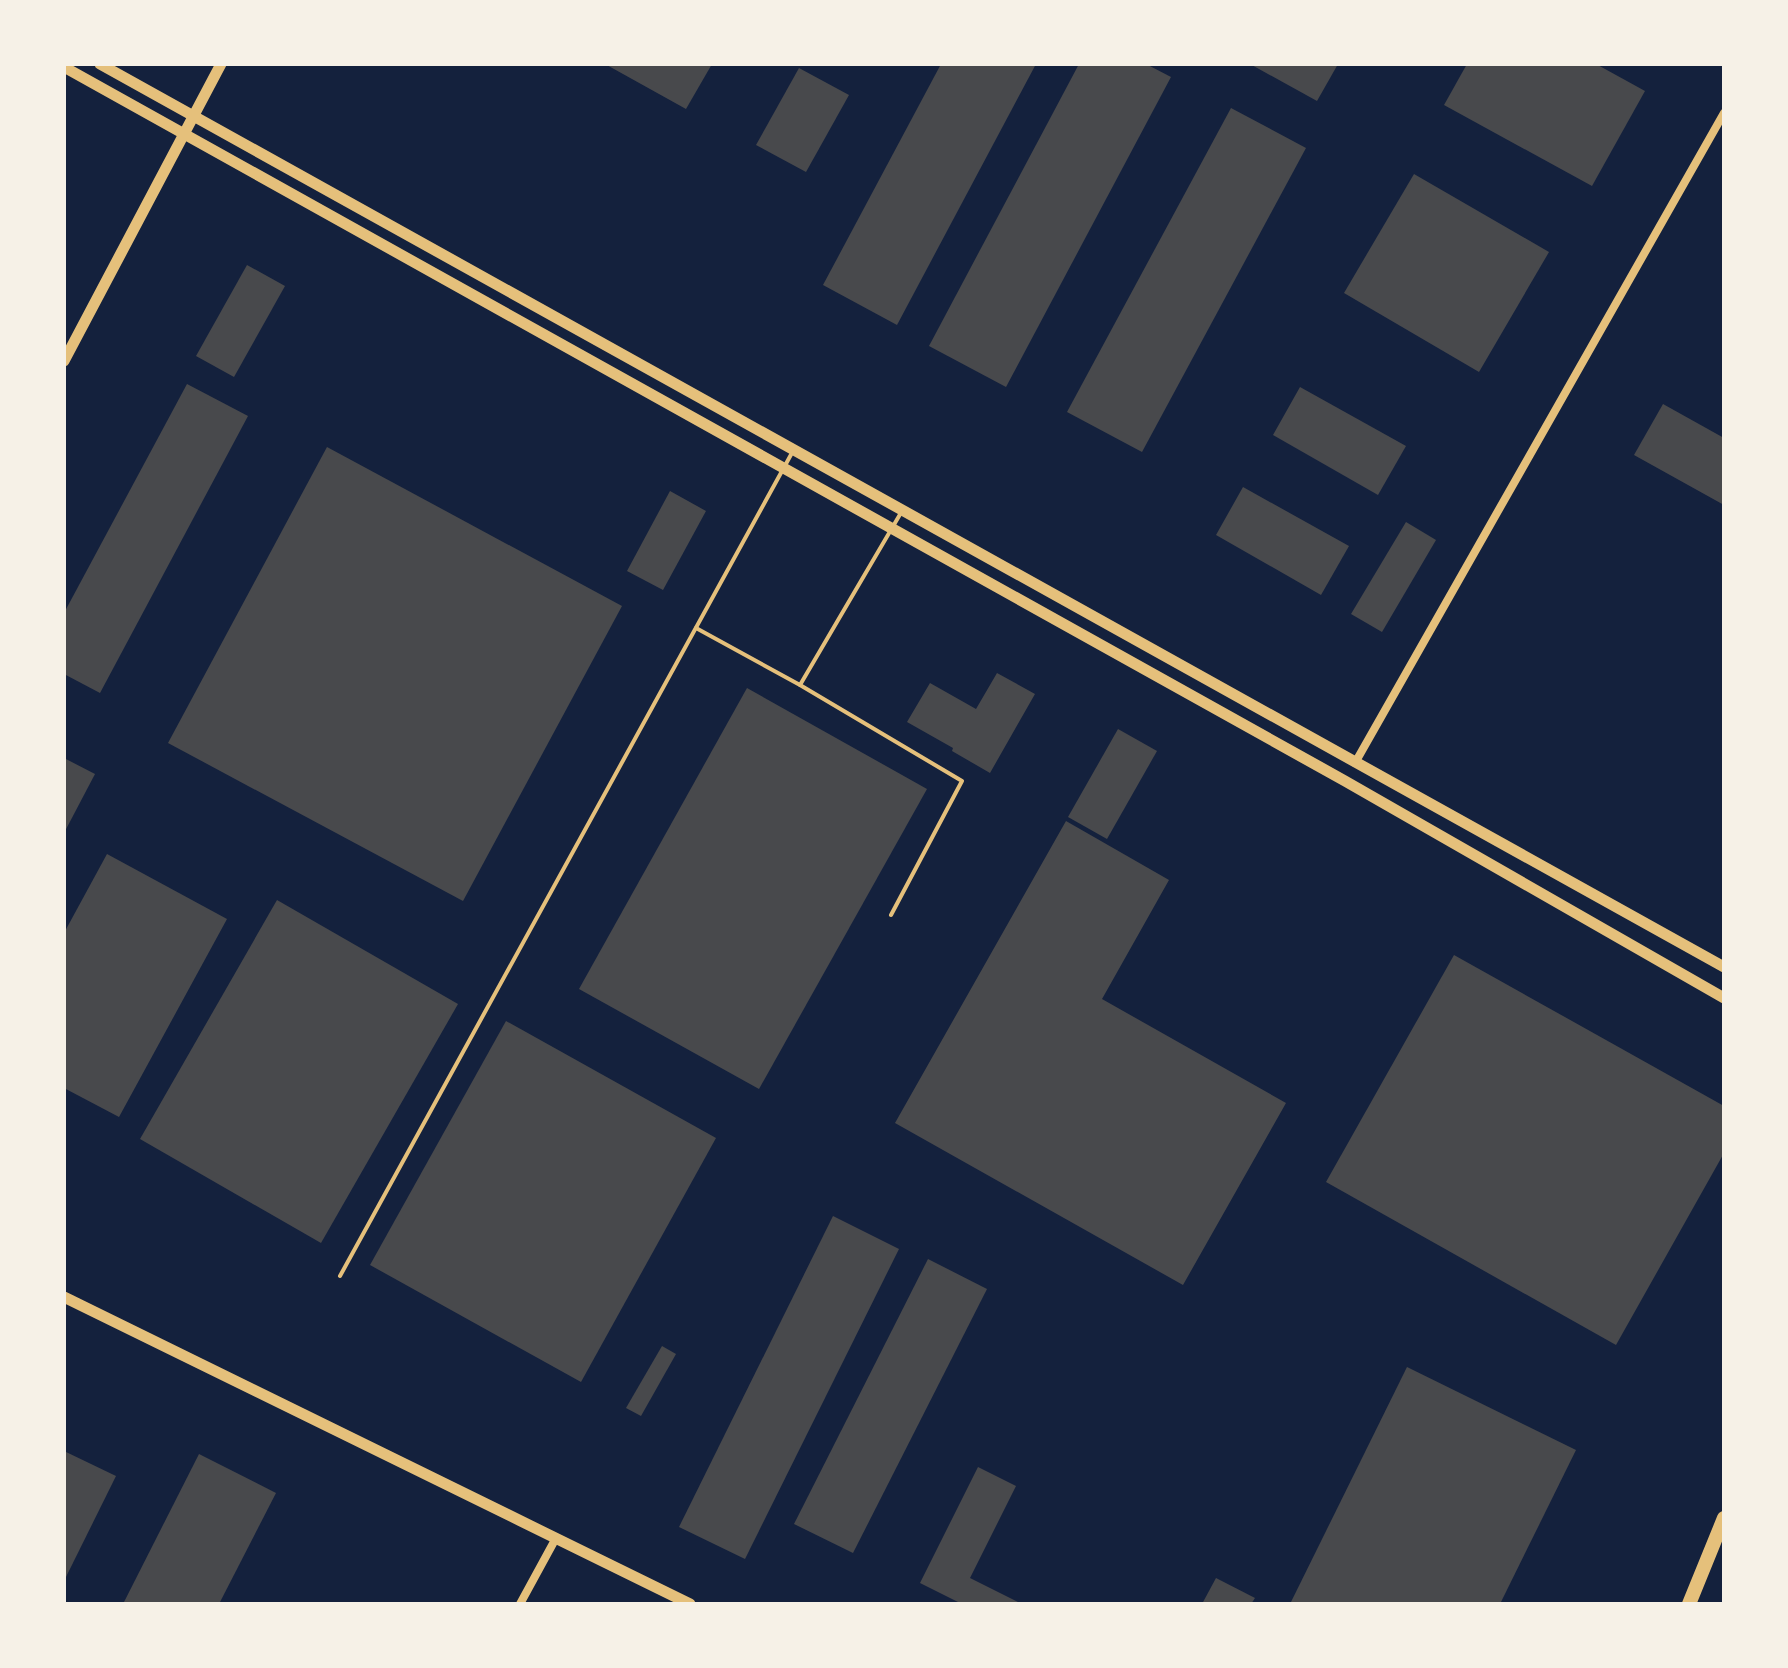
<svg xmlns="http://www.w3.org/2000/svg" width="1788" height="1668" viewBox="0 0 1788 1668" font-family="Inter,sans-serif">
<rect width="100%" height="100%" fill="#14213d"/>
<g fill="#48494c">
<polygon points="605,64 712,64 686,109"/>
<polygon points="941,64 1036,64 897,325 823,285"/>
<polygon points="1079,64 1146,64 1171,77 1006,387 929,346"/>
<polygon points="1250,64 1338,64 1317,101"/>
<polygon points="1467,64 1596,64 1645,91 1592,186 1444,105"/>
<polygon points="799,68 849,95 806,172 756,145"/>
<polygon points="1231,108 1306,148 1142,452 1067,412"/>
<polygon points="1414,174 1549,252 1479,372 1344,293"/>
<polygon points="247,265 285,286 234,377 196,356"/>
<polygon points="187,384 248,416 100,693 64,674 64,613"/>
<polygon points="1300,387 1406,446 1378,495 1273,435"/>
<polygon points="1663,404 1724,438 1724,505 1634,455"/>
<polygon points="327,447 622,606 463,901 168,743"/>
<polygon points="1243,487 1349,546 1321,595 1216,535"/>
<polygon points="670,491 706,511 663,590 627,571"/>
<polygon points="1406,522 1436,540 1382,632 1351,614"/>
<polygon points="997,673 1035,694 990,773 952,751 953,748 907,722 930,683 976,709"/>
<polygon points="747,688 927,789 759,1089 579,989"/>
<polygon points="1118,729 1157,751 1107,839 1068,817"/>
<polygon points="64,758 95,774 64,833"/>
<polygon points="1066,821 1169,880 1102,999 1286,1103 1183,1285 895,1123"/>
<polygon points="107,854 227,919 119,1117 64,1088 64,933"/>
<polygon points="277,900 458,1004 321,1243 140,1139"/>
<polygon points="1454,955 1724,1106 1724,1153 1616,1345 1326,1182"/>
<polygon points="506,1021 716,1138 581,1382 370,1265"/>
<polygon points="833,1216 899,1249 745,1559 679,1527"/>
<polygon points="928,1259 987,1289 853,1553 794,1524"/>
<polygon points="662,1346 676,1354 641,1416 626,1408"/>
<polygon points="1407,1367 1576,1450 1500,1604 1290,1604"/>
<polygon points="64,1451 116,1476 64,1581"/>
<polygon points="199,1454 276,1493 219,1604 123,1604"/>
<polygon points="978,1467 1016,1486 970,1578 1022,1604 962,1604 920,1583"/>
<polygon points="1216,1578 1255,1598 1251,1604 1202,1604"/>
</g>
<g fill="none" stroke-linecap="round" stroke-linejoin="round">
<g stroke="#e5c07b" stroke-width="4">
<polyline points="696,628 800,685 962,781 891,915"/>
<polyline points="800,685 902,511"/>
<polyline points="340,1276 793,451"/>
</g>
<g stroke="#e5c07b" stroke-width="8">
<polyline points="1355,763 1724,113"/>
<polyline points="520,1604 556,1538"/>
</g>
<g stroke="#e5c07b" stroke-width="11">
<polyline points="100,64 1724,967"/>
<polyline points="64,67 1345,781 1724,998"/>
<polyline points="64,361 221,64"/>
<polyline points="64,1297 690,1604"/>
</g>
<polyline stroke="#e5c07b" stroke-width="14" points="1689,1604 1724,1518"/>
</g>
<rect width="1788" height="1668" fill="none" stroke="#f6f1e7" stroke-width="132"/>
</svg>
